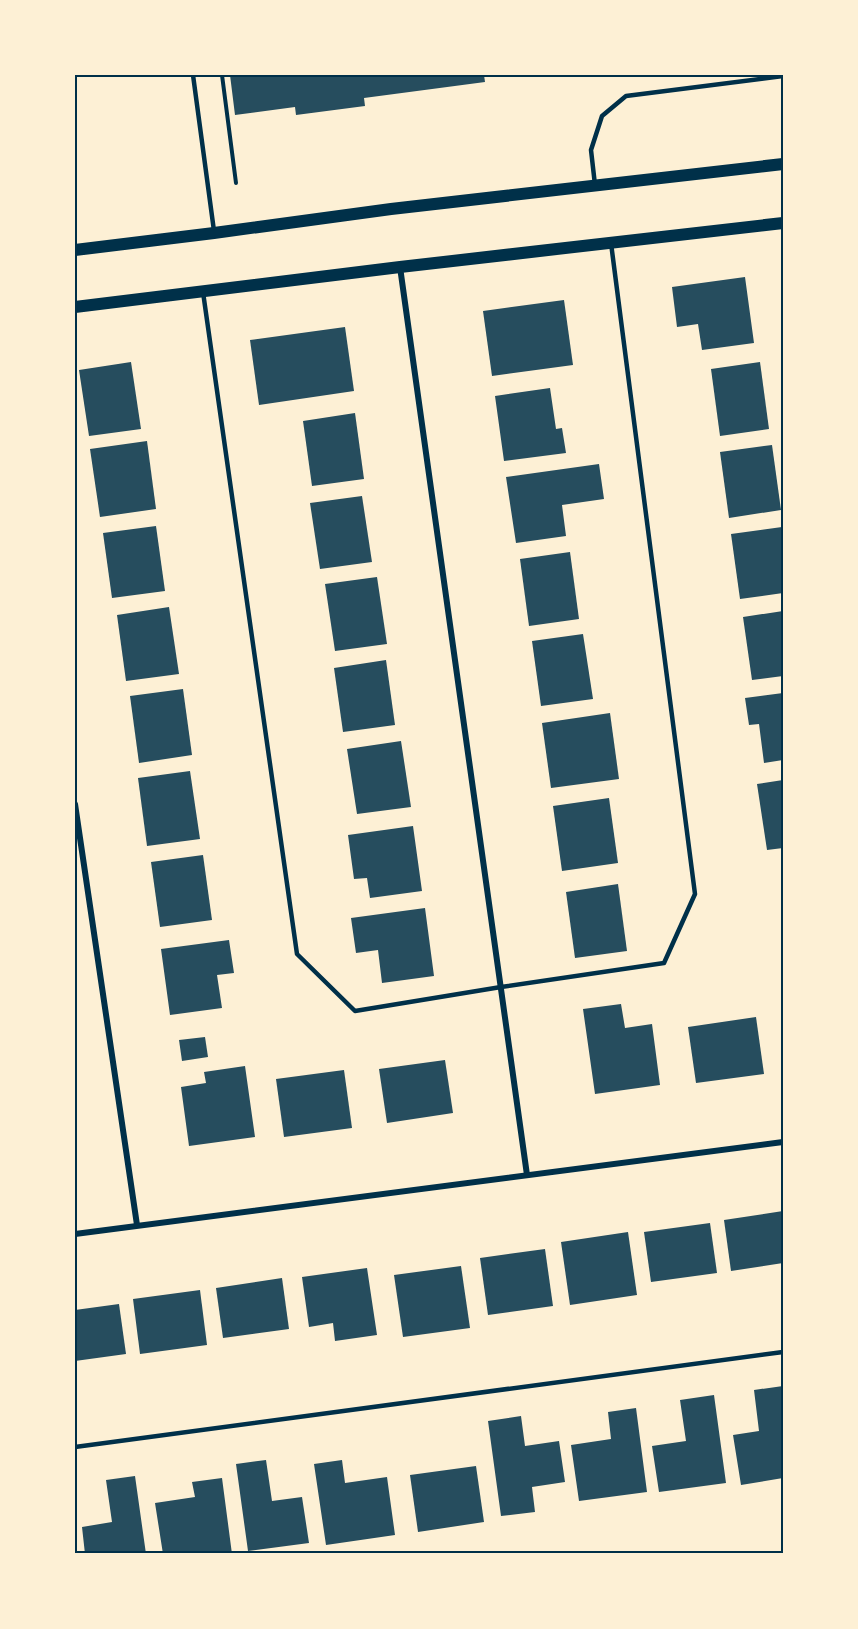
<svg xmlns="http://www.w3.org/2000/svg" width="858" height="1629" viewBox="0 0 858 1629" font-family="'PT Serif',serif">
<rect width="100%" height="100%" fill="#fdf0d5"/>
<g fill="#264d5e">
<polygon points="230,75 484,75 485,82 364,98 365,106 296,115 295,107 235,115"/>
<polygon points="745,277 754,343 702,350 698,324 677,327 672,287"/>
<polygon points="564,300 573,365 492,376 483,311"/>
<polygon points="345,327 354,391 259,405 250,340"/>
<polygon points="131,362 141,429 89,436 79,370"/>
<polygon points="760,362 769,429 720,436 711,369"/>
<polygon points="550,388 556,429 562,428 566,453 504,461 495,396"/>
<polygon points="355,413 364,479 312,486 303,421"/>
<polygon points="147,441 156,509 100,517 90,449"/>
<polygon points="772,445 781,510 729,518 720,452"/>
<polygon points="599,464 604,499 562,505 566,536 516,543 506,477"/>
<polygon points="362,496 372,562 320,569 310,503"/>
<polygon points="156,526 165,591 112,598 103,533"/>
<polygon points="782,527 783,536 783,593 740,599 731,534"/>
<polygon points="570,552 579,619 529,626 520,559"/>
<polygon points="377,577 387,644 335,651 325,584"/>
<polygon points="169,607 179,674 126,681 117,615"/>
<polygon points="783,611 783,676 752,680 743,617"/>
<polygon points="583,634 593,699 541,706 532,641"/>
<polygon points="386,660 395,725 343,732 334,668"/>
<polygon points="183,689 192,755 139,763 130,696"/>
<polygon points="783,693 783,760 764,763 759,724 749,725 745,698"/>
<polygon points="610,713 619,779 551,788 542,723"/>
<polygon points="401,741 411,807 357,814 347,749"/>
<polygon points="190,771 200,839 147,846 138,778"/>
<polygon points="783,780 783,848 767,850 757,784"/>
<polygon points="609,798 618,863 562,871 553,806"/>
<polygon points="413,826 422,891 370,898 367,878 354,879 348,835"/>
<polygon points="203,855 212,920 160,927 151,862"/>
<polygon points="618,884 627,951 575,958 566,892"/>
<polygon points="425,908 434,976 382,983 378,950 356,953 351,918"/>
<polygon points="229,940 234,973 217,975 222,1008 170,1015 161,949"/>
<polygon points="621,1004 625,1028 652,1024 660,1085 595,1094 583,1009"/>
<polygon points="756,1017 764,1074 696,1083 688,1027"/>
<polygon points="205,1037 208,1057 182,1061 179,1040"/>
<polygon points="445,1060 453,1113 387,1123 379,1069"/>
<polygon points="245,1066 255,1137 189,1146 181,1087 206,1083 204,1072"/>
<polygon points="344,1070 352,1128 284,1137 276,1079"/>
<polygon points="783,1211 783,1263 731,1271 724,1220"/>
<polygon points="710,1223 717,1273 651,1282 644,1232"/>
<polygon points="628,1232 637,1295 570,1305 561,1242"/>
<polygon points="545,1249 553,1306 488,1315 480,1258"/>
<polygon points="461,1266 470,1328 403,1337 394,1275"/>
<polygon points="367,1268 377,1335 335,1341 333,1323 309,1327 302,1277"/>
<polygon points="282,1278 289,1329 223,1338 216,1288"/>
<polygon points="200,1290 207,1345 140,1354 133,1299"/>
<polygon points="119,1304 126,1354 75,1361 75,1310"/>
<polygon points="783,1386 783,1478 741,1485 733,1435 759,1431 754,1390"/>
<polygon points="714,1395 726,1483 659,1492 652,1446 686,1441 680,1400"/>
<polygon points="636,1408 647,1492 579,1501 571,1445 611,1439 608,1412"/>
<polygon points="521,1416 525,1446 559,1441 565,1482 532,1487 535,1512 501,1516 488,1421"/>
<polygon points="266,1460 272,1501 302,1497 309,1543 248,1551 236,1464"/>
<polygon points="342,1460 345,1483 387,1477 395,1535 326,1545 314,1464"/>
<polygon points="476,1466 484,1522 418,1532 410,1475"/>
<polygon points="135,1476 146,1554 85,1554 82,1527 112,1522 106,1480"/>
<polygon points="222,1478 232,1554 163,1554 155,1503 195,1497 192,1482"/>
</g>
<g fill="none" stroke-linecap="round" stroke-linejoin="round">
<polyline stroke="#003049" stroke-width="4" points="222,75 236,183"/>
<g stroke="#003049" stroke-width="4.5">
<polyline points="193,75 214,231"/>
<polyline points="595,185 591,150 602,116 626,96 783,76"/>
<polyline points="203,292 297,954 355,1011 501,987 664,963 695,894 611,243"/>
<polyline points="75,1447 783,1352"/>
</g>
<g stroke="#003049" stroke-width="6">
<polyline points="400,267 527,1175"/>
<polyline points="75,804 137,1225"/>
<polyline points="75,1234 783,1142"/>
</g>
<g stroke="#003049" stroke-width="12">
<polyline points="75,250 214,233 391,209 783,164"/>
<polyline points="75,307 400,267 783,223"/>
</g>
</g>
<rect width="858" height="1629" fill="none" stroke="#fdf0d5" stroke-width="153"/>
<rect x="76" y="76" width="706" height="1476" fill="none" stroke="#003049" stroke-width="2"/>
</svg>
